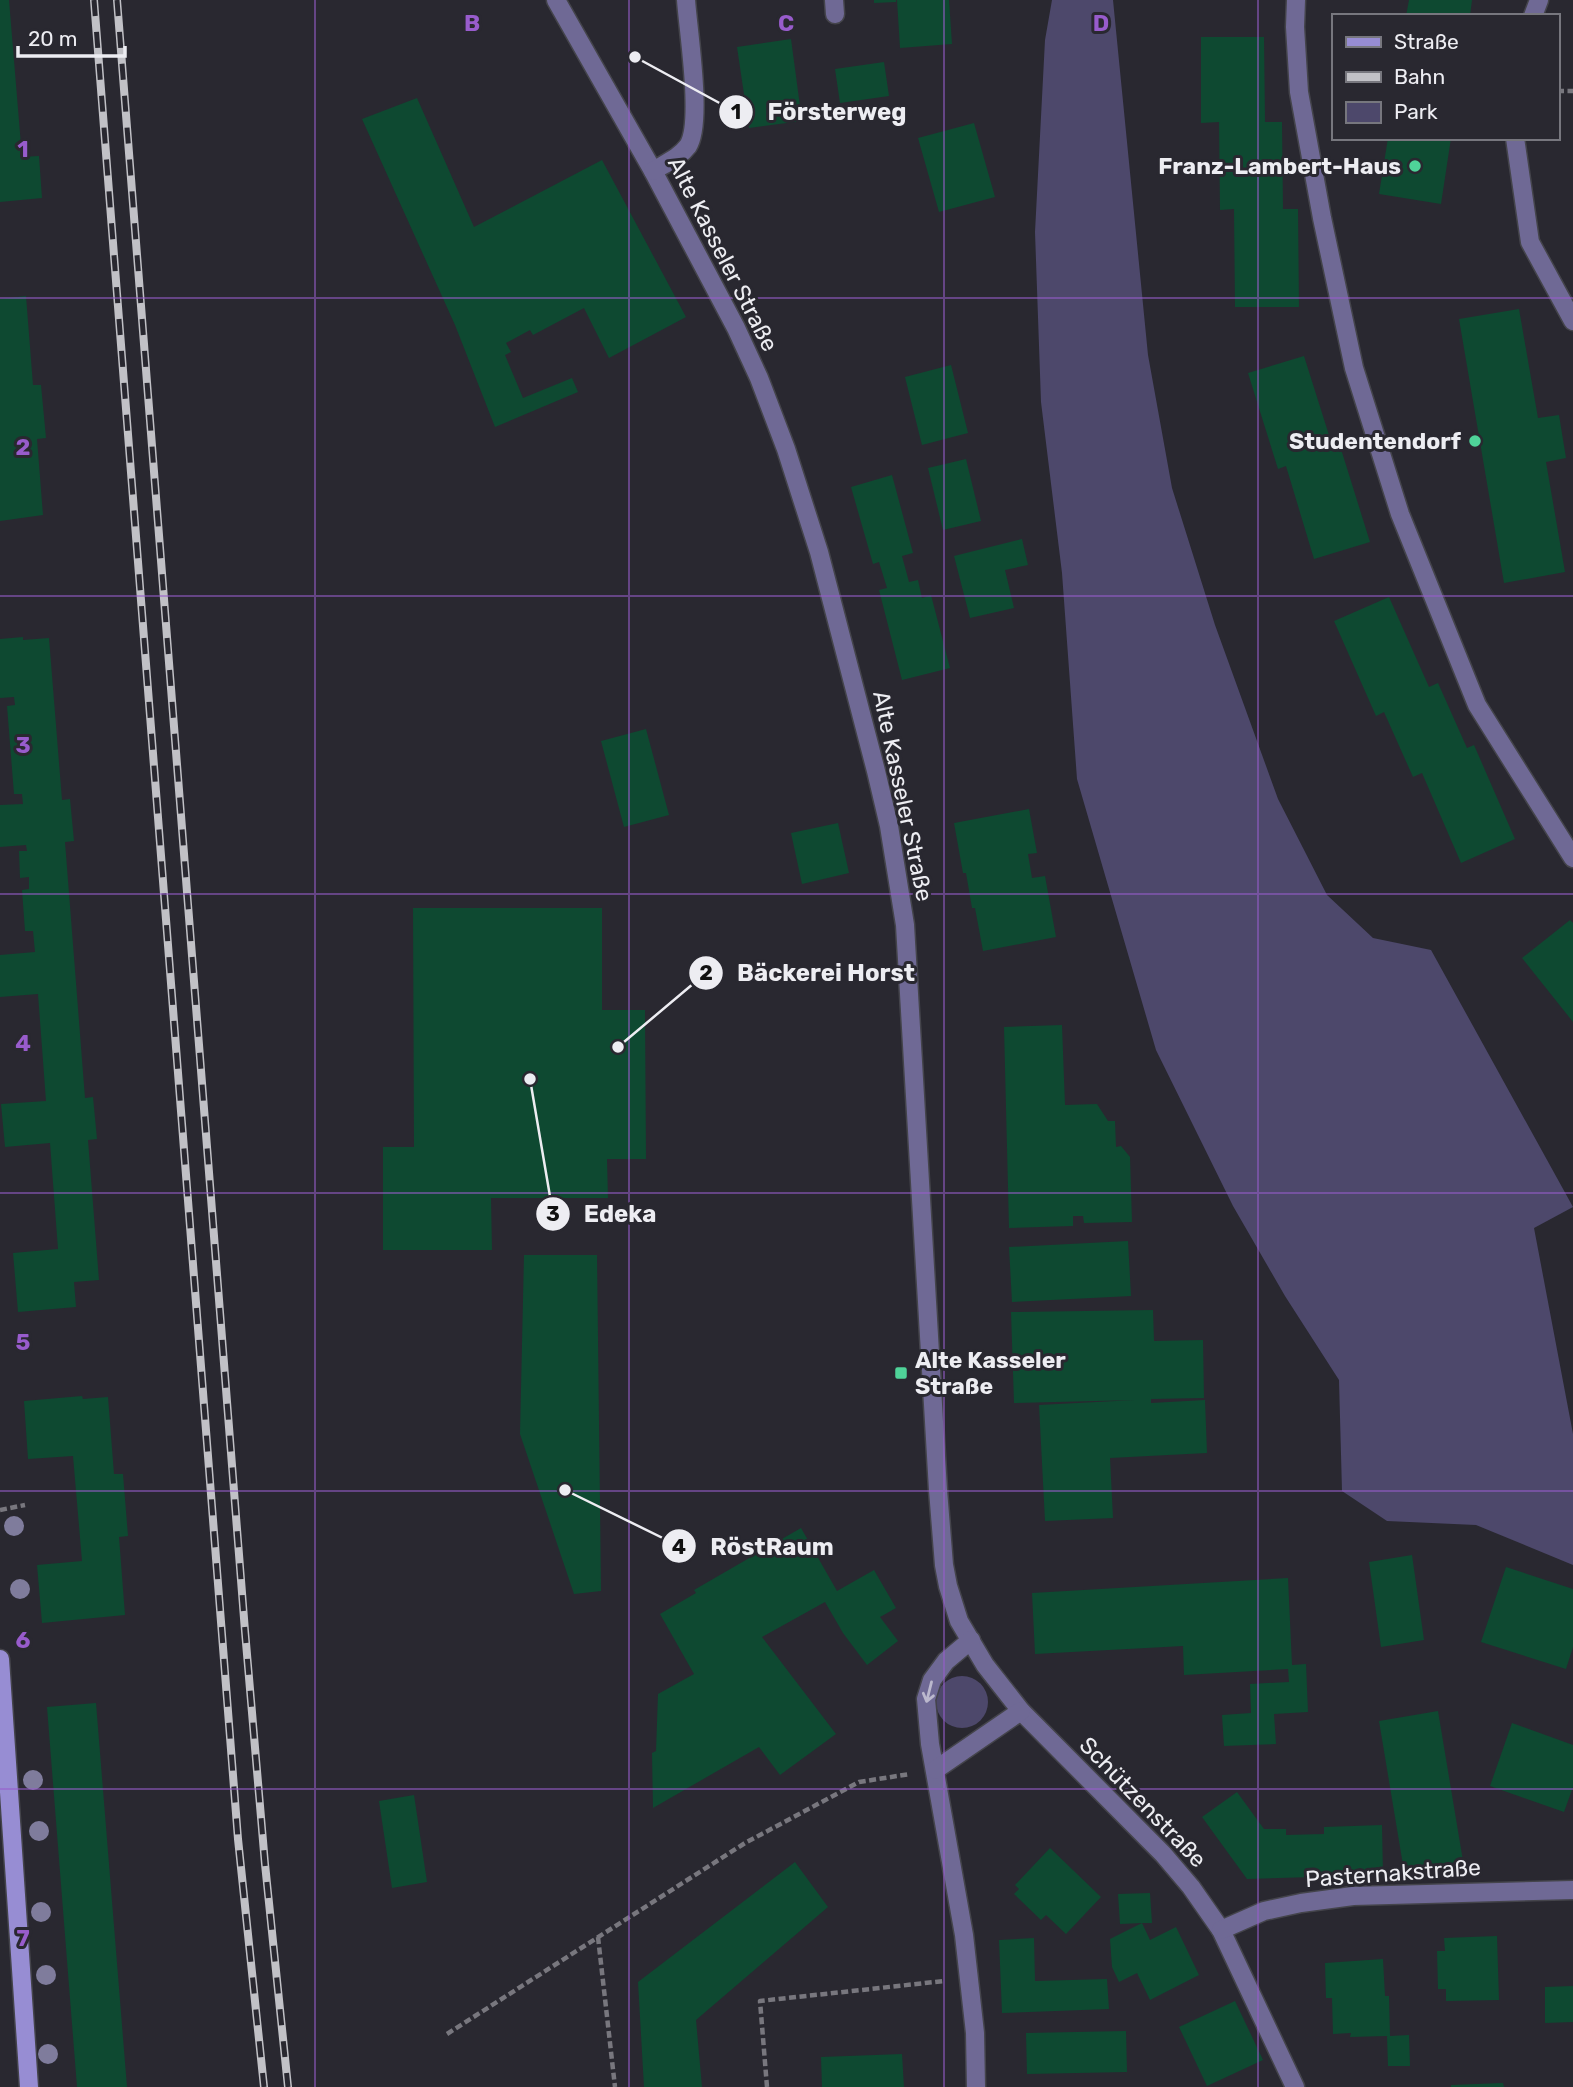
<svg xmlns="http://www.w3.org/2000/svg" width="1573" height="2087" viewBox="0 0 1573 2087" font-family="Rubik,sans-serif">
<rect width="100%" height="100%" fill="#292830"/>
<g fill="#4d486b">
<polygon points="1052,0 1113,0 1148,355 1172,488 1215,625 1278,799 1327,895 1373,938 1431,950 1573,1207 1534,1228 1573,1434 1573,1565 1476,1525 1387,1521 1342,1491 1339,1380 1285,1296 1233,1206 1156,1050 1077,779 1062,573 1041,402 1035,232 1045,40"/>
<circle cx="962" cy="1702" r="26"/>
</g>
<g fill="#0e4931">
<polygon points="0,0 9,0 22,157 39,156 42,198 0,202"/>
<polygon points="874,0 896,0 896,2 874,3"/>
<polygon points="897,0 949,0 952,44 900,48"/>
<polygon points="1409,0 1472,0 1470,16 1406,16"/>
<polygon points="1201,37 1264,37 1265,122 1282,122 1283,209 1298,209 1299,307 1235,307 1234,209 1220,210 1219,122 1201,123"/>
<polygon points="791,39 802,121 749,128 737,47"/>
<polygon points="884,62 889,96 840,103 835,69"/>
<polygon points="417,98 474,227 602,160 686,317 609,358 584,308 533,335 530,330 506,343 511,352 505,355 523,398 572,378 578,392 495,427 455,325 362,119"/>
<polygon points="974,123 995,197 939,212 918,138"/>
<polygon points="1388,138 1451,138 1441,204 1379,194"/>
<polygon points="26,296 33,385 41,385 46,438 37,439 43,515 0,521 0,299"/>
<polygon points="1519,309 1538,418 1559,415 1566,458 1546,462 1565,572 1504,583 1459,319"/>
<polygon points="1304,356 1334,451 1341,449 1370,542 1314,559 1286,466 1278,469 1248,373"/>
<polygon points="951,365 968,433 922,445 905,377"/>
<polygon points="966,459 981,521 943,530 928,468"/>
<polygon points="892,475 913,553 902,556 909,582 918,580 922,598 931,595 950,668 902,680 879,590 887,588 879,562 873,564 851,487"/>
<polygon points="1022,539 1028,565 1005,570 1014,608 970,618 954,556"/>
<polygon points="1389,597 1429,687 1438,683 1467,748 1474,745 1515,839 1461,863 1422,773 1413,777 1384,712 1376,716 1334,621"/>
<polygon points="23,637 23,640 49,638 62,800 70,799 74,841 65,842 85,1098 93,1097 97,1139 88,1140 99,1280 74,1282 76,1307 18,1312 13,1253 58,1249 50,1143 5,1147 1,1104 46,1101 38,994 0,997 0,955 35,952 33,931 25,931 22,890 29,889 29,877 20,878 19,851 27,851 26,845 0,847 0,805 23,804 22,794 14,794 7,706 15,705 14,697 0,698 0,639"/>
<polygon points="646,729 669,815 624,827 601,741"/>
<polygon points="1029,809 1037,853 1028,854 1032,878 1045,876 1056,937 983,951 975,908 972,908 966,873 963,873 954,823"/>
<polygon points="838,823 849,873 802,884 791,833"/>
<polygon points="413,908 602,908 602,1010 645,1010 646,1159 607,1159 608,1198 491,1198 492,1250 383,1250 383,1147 414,1147"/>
<polygon points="1570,920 1573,923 1573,1022 1522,958"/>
<polygon points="1062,1025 1065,1105 1097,1104 1108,1121 1115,1121 1116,1147 1121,1146 1130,1157 1132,1222 1084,1223 1083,1216 1073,1216 1073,1226 1009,1228 1004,1027"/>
<polygon points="1128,1241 1131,1296 1012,1302 1009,1247"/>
<polygon points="524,1255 597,1255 601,1591 574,1594 520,1434"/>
<polygon points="1153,1310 1154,1341 1203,1340 1204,1398 1151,1399 1151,1403 1205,1400 1207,1453 1110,1458 1113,1518 1045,1521 1039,1405 1135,1400 1014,1403 1011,1312"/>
<polygon points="82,1396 83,1399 108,1397 114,1474 123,1474 128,1536 119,1537 125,1615 42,1623 37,1565 82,1561 73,1456 28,1459 24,1401"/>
<polygon points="801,1528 837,1591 874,1570 896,1608 880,1617 898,1641 867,1665 843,1633 825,1602 762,1637 836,1734 780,1775 759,1747 653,1808 652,1753 656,1751 658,1694 694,1674 660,1614 696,1593 694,1590"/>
<polygon points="1412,1555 1424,1640 1381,1647 1369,1562"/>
<polygon points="1506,1567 1573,1589 1573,1647 1566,1669 1481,1642"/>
<polygon points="1288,1578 1292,1665 1306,1664 1308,1712 1274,1714 1276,1744 1224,1746 1222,1715 1251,1713 1250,1684 1289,1682 1288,1669 1184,1675 1183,1646 1035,1654 1032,1593"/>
<polygon points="96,1703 127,2087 77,2087 47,1707"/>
<polygon points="1438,1711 1463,1861 1404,1871 1379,1721"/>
<polygon points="1512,1723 1573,1745 1573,1787 1564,1812 1490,1786"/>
<polygon points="1237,1792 1264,1829 1286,1829 1286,1835 1324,1834 1324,1827 1382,1825 1383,1875 1247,1879 1202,1817"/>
<polygon points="414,1795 427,1882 392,1888 379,1801"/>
<polygon points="1050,1848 1101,1897 1066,1934 1046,1915 1041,1920 1014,1894 1019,1889 1015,1885"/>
<polygon points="795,1862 828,1907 696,2020 702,2087 644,2087 638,1982"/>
<polygon points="1150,1893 1152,1923 1142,1923 1150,1940 1176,1927 1199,1975 1150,2000 1137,1973 1119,1982 1112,1967 1110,1939 1142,1923 1120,1924 1118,1894"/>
<polygon points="1497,1936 1499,2000 1446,2001 1446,1989 1438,1989 1437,1951 1445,1951 1444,1938"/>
<polygon points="1034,1938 1035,1981 1107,1979 1109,2009 1002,2013 999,1940"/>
<polygon points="1383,1959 1385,1996 1389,1996 1390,2036 1409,2035 1410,2066 1388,2066 1387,2036 1350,2037 1351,2033 1333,2034 1332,1998 1326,1998 1325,1963"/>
<polygon points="1573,1986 1573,2022 1545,2023 1545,1987"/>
<polygon points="1235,2001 1263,2060 1207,2086 1179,2027"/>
<polygon points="1126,2031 1127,2072 1027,2074 1026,2033"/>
<polygon points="902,2054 904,2087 822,2087 821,2057"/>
<polygon points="1503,2083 1504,2087 1451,2087 1451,2085"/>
</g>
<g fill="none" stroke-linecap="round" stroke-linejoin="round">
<defs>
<g id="lane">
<polyline points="1533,16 1539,0"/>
<polyline points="1515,138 1530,242 1573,321"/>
</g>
<g id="street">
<polyline points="556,0 653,171 736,328 759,378 786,449 819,552 876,771 889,826 905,925 938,1490 944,1565 948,1586 959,1621 985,1665 1021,1711 1163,1854 1191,1887 1221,1930 1295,2087"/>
<polyline points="834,0 835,14"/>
<polyline points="1296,0 1295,27 1299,92 1322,218 1354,368 1400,514 1477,705 1573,858"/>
<path d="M653,171C666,163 679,158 688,146C703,123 688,30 686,0"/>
<polyline points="971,1640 946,1661 932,1680 926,1699 930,1744 964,1935 975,2033 976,2087"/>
<polyline points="935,1770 1021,1711"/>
<polyline points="1221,1930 1264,1911 1301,1903 1353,1896 1573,1890"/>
</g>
<polyline id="secondary" points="0,1659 29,2087"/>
</defs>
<use href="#lane" stroke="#44444b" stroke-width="21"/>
<use href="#street" stroke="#44444b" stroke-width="21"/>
<use href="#secondary" stroke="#44444b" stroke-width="21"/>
<g stroke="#78777e" stroke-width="4.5" stroke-dasharray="7 3.5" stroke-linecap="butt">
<polyline points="1557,91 1573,91"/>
<polyline points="0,1510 25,1505"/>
<polyline points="598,1937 615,2087"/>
<polyline points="447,2034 745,1843 859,1782 910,1774"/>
<polyline points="767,2087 760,2001 944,1981"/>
</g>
<use href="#lane" stroke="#6f6995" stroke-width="18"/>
<use href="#street" stroke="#6f6995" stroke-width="18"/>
<use href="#secondary" stroke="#978dd3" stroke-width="18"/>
<defs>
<g id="rail">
<polyline points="94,0 238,1839 264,2087"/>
<polyline points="117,0 245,1631 265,1864 288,2087"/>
</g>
</defs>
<use href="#rail" stroke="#c1c1c6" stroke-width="8"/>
<use href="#rail" stroke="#292830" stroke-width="5" stroke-dasharray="16" stroke-linecap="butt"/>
</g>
<g fill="#7f7c9c">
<circle cx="14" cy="1526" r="10"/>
<circle cx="20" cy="1589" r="10"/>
<circle cx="33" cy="1780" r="10"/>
<circle cx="39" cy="1831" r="10"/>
<circle cx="41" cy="1912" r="10"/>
<circle cx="46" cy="1975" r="10"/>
<circle cx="48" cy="2054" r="10"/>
</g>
<defs><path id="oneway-shaft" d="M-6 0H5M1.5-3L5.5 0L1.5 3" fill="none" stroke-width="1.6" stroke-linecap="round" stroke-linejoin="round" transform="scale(1.75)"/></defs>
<use stroke="#bbb8cd" href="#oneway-shaft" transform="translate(929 1692) rotate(104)"/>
<path fill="none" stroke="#985ccc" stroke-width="2" stroke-opacity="0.55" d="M315,0V2087M629,0V2087M944,0V2087M1258,0V2087M0,298H1573M0,596H1573M0,894H1573M0,1193H1573M0,1491H1573M0,1789H1573"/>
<g fill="#4fd399" stroke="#292830" stroke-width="2.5">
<circle cx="1415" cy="166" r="7"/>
<circle cx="1475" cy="441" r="7"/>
<rect x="894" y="1366" width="14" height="14" rx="3.5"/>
</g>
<g text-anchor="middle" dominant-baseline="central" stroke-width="6" stroke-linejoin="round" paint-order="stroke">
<g font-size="23" font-weight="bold" fill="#ededf2" stroke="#292830" text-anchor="end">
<text x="1401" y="166">Franz-Lambert-Haus</text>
<text x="1461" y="441">Studentendorf</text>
<text x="915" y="1360" text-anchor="start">Alte Kasseler<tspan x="915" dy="26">Straße</tspan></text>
</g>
<g font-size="23" fill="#ededf2" stroke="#292830">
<text transform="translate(723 254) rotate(63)">Alte Kasseler Straße</text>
<text transform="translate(903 796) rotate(78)">Alte Kasseler Straße</text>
<text transform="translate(1143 1802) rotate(46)">Schützenstraße</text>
<text transform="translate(1393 1873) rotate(-4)">Pasternakstraße</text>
</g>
</g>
<g font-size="23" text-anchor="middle" font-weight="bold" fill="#985ccc" stroke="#292830" stroke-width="6" stroke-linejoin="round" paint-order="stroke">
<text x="472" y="31">B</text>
<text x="786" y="31">C</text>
<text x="1101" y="31">D</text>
<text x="23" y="157">1</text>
<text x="23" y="455">2</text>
<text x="23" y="753">3</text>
<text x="23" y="1051">4</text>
<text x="23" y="1350">5</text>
<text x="23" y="1648">6</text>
<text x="23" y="1946">7</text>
</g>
<path fill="none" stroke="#ededf2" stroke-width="2.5" d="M635 57L736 112M618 1047L706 973M530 1079L553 1214M565 1490L679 1546"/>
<g fill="#ededf2" stroke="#292830" stroke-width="2.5">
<circle cx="635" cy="57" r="7"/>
<circle cx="618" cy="1047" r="7"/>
<circle cx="530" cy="1079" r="7"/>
<circle cx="565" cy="1490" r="7"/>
<circle cx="736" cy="112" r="18"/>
<circle cx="706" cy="973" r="18"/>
<circle cx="553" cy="1214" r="18"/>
<circle cx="679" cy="1546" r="18"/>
</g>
<g font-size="21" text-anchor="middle" font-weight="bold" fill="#111">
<text x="736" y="119">1</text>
<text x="706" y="980">2</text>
<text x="553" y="1221">3</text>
<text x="679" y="1554">4</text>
</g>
<g font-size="24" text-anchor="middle" font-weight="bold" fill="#ededf2" stroke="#292830" stroke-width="6" stroke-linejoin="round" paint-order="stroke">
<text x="837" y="120">Försterweg</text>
<text x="826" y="981">Bäckerei Horst</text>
<text x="620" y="1222">Edeka</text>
<text x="772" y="1555">RöstRaum</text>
</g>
<rect x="1332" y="14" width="228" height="126" fill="#292830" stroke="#77777e" stroke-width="2"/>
<rect x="1346" y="37" width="35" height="10" fill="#978dd3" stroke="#77777e" stroke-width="2"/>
<text x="1394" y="49" font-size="21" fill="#ededf2">Straße</text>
<rect x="1346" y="72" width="35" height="10" fill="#c1c1c6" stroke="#77777e" stroke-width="2"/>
<text x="1394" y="84" font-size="21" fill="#ededf2">Bahn</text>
<rect x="1346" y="102" width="35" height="21" fill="#4d486b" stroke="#77777e" stroke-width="2"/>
<text x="1394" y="119" font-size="21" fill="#ededf2">Park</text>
<path d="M18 46v10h107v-10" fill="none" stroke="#ededf2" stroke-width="3.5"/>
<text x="28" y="46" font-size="21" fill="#ededf2" stroke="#292830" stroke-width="5" paint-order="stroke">20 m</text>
</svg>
